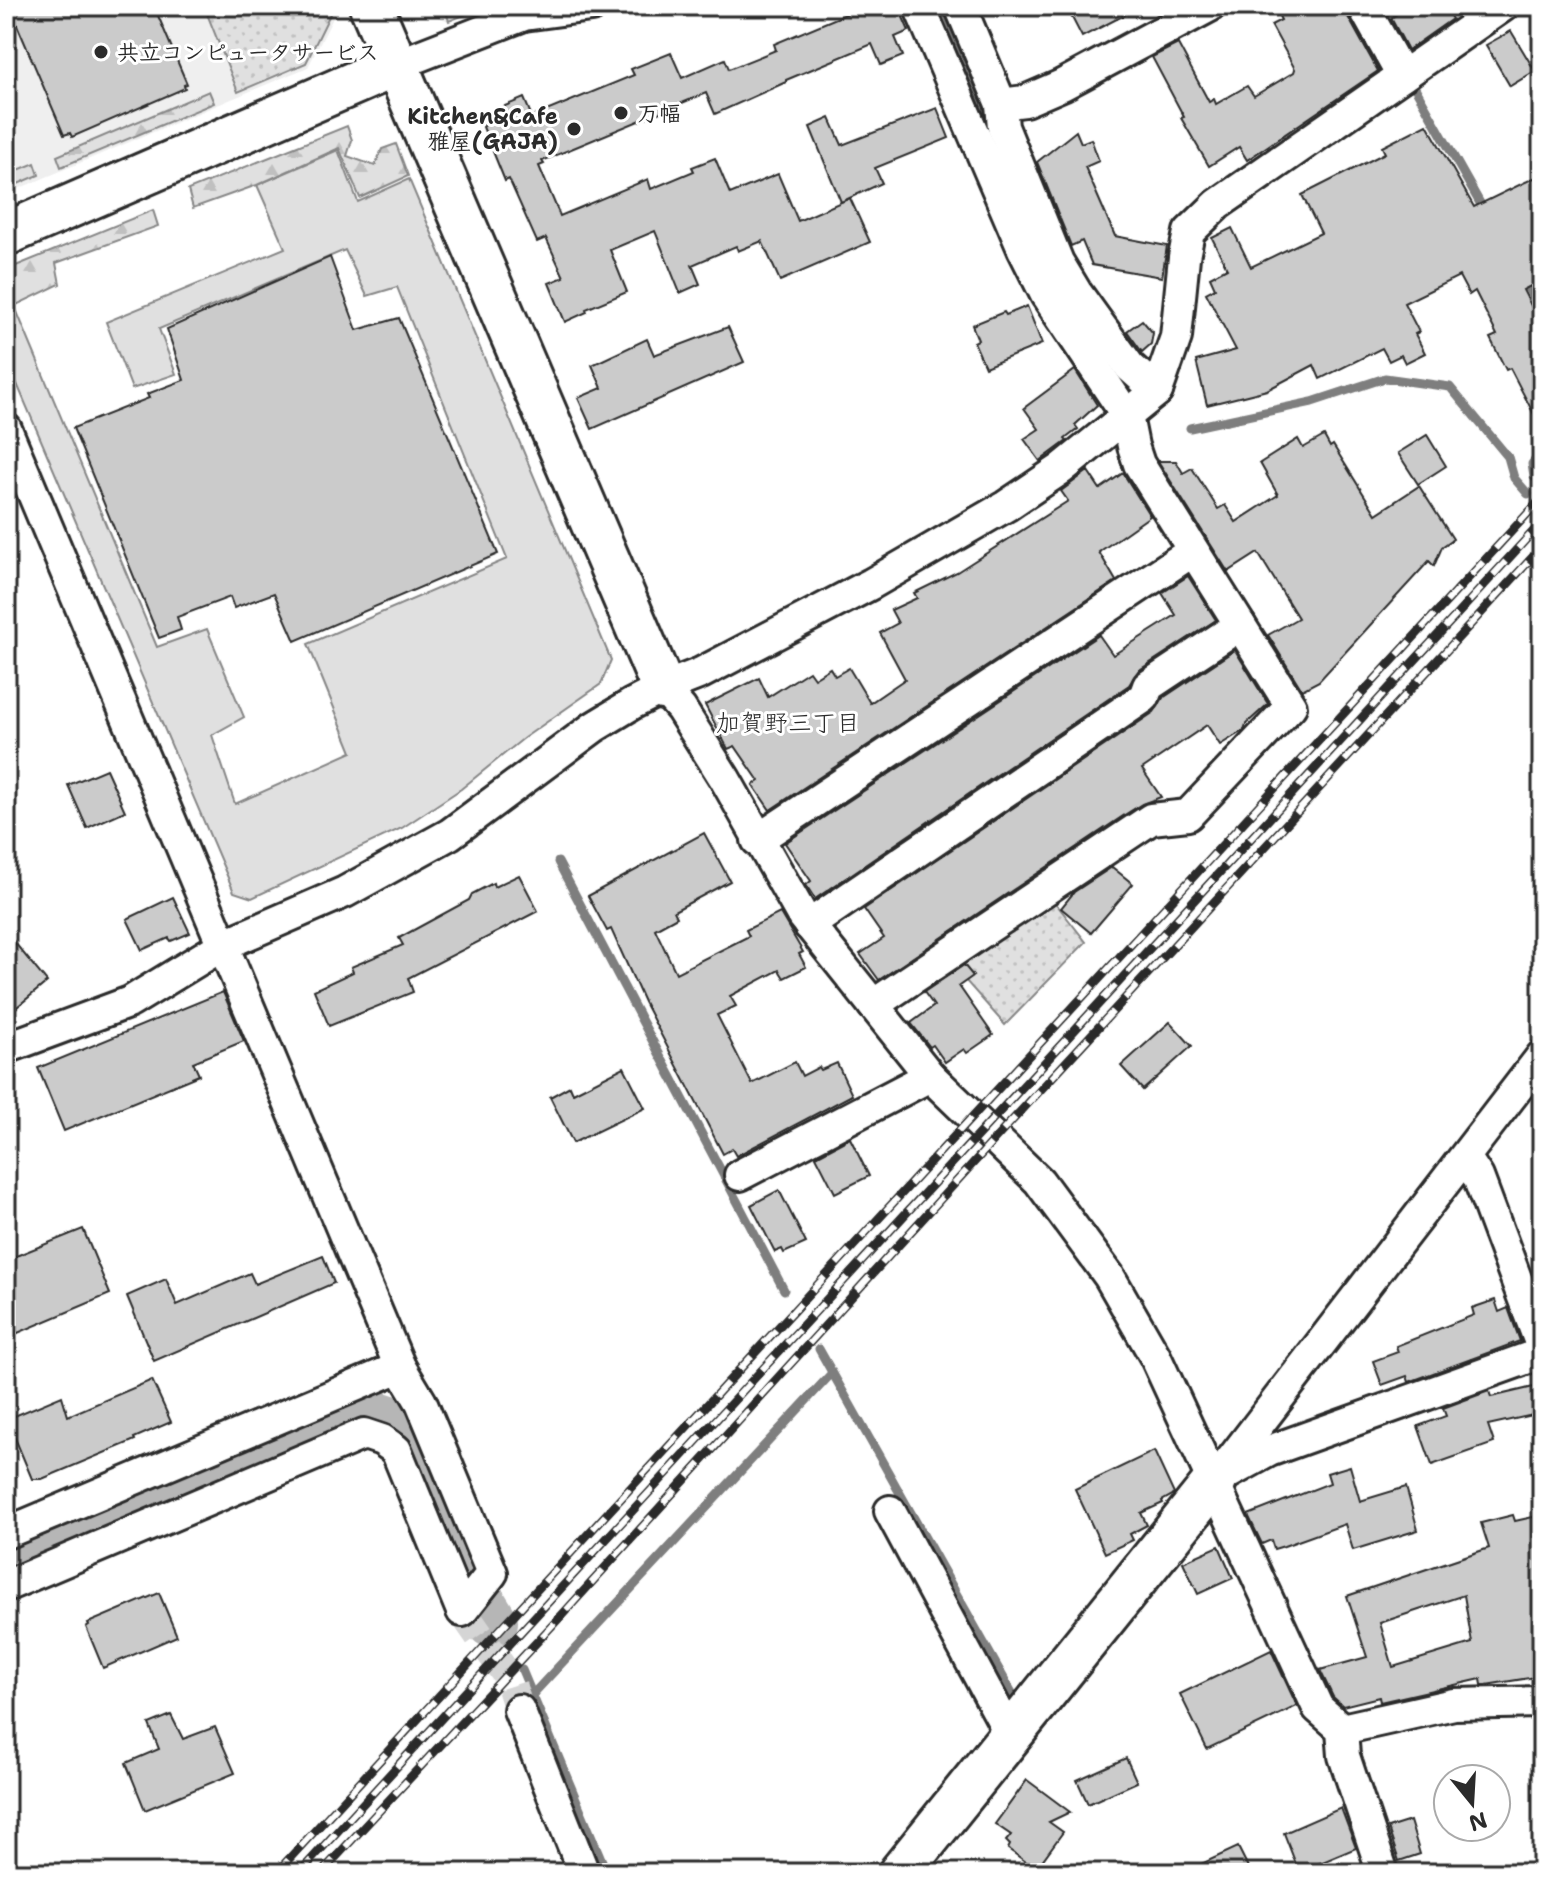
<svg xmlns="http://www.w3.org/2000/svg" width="1548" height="1879" viewBox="0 0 1548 1879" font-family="'Shantell Sans','Klee One',sans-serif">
<defs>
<pattern id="forest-firs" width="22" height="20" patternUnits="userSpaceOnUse" patternTransform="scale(2)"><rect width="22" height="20" fill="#e0e0e0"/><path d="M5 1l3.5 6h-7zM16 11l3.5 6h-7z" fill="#c0c0c0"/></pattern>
<pattern id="park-dots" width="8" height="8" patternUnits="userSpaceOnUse" patternTransform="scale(2)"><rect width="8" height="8" fill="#e0e0e0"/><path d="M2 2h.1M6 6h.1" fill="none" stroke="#c0c0c0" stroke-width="1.8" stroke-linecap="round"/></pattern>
</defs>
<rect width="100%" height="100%" fill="#fff"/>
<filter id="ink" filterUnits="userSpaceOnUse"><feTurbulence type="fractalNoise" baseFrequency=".0125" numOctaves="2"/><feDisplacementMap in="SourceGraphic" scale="16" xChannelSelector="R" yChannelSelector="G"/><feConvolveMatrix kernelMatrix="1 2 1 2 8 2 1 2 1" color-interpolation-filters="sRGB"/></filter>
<g filter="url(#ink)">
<g fill="#efefef">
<polygon points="6,6 332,6 335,14 308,67 6,194"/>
<polygon points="412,6 487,6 449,21 413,9"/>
</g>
<polygon fill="#e0e0e0" stroke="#868686" stroke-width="2" points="338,150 358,202 409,179 611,660 601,684 524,738 461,789 402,828 252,898 234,892 6,358 6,310 15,307 157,647 207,629 244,717 212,735 235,804 352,752 308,644 507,559 397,287 367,296 345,250 159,329 176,374 132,389 106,322 285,248 257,185"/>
<g fill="url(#forest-firs)" stroke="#868686" stroke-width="2">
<polygon points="451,6 487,6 449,21 447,15"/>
<polygon points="209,91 214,103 61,167 57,156"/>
<polygon points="347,126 352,140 347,156 375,166 382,149 396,144 408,176 360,198 339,148 257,185 193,208 188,190"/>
<polygon points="35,163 39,175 6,189 6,175"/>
<polygon points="153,210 158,226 56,263 60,284 6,310 6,270"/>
</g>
<g fill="url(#park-dots)" stroke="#868686" stroke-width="2">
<polygon points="204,6 329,6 331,12 306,63 238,92"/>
<polygon points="1050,896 1086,942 1005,1025 950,963"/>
</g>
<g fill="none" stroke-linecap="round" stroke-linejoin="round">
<g stroke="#7e7e7e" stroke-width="9">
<polyline points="939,6 989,130"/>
<polyline points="1214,18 1236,6"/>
<polyline points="1414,86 1485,212"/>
<polyline points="1522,277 1542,313"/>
<polyline points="1190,428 1312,402 1385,378 1450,387 1508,457 1514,478 1528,494"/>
<polyline points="1534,477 1532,464 1542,452"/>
<polyline points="558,862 784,1290"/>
<polyline points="819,1349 1016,1700"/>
<polyline points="522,1670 607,1873"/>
<polyline points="532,1695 832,1373"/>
</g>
<polyline stroke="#b6b6b6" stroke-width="52" points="6,1561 349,1416 368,1414 393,1422 413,1440 470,1586 492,1622"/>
</g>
<g fill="#cbcbcb" stroke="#2b2b2b" stroke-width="2" fill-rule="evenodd">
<polygon points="9,6 154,6 187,84 184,85 185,88 72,137 70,133 64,135"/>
<polygon points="865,6 898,6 909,31 895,37 903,56 881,65 872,44 786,80 786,82 715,114 706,93 542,161 544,164 539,166 560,216 648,179 651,189 694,171 692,167 715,158 730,194 778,174 798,221 850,198 870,242 780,281 762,241 738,251 736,246 692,265 700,284 680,293 655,231 610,250 627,292 586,309 587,312 565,322 549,283 564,277 546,238 537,242 509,179 505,181 483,127 485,125 481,116 524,98 532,117 634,75 631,69 671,53 682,78 725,59 729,69 776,50 774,44"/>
<polygon points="1066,6 1142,6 1082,37"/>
<polygon points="1274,6 1342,6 1378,71 1247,160 1239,147 1209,166 1181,118 1184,117 1152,57 1178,44 1209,102 1214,99 1216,104 1247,86 1254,96 1294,72 1295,69 1271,25 1281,20"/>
<polygon points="1409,6 1444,6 1452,19 1408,50 1391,18"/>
<polygon points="1511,31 1535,71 1510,86 1486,45"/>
<polygon points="937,108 949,138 875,168 882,183 841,202 810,127 830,118 842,145"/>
<polygon points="1427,124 1474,207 1542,174 1542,280 1523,290 1542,327 1542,430 1510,368 1506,370 1490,338 1497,335 1475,291 1469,295 1459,276 1404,303 1419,332 1415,334 1425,353 1405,363 1401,355 1389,361 1382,348 1320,379 1314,365 1267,390 1207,405 1196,361 1236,350 1206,293 1215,288 1210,277 1227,268 1212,238 1232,228 1251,267 1321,233 1302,195 1385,153 1382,147"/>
<polygon points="1076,131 1081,143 1091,139 1099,161 1085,167 1115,236 1167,246 1162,277 1092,265 1082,241 1071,246 1037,162"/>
<polygon points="330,257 357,330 399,318 498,554 295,641 274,593 234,608 230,597 177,617 181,630 159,638 73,428 149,398 147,394 184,380 167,329"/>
<polygon points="1027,306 1042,344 985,367 974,342 978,340 972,325 1004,312 1006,315"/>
<polygon points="1142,320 1153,333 1151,344 1142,352 1127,331"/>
<polygon points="728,327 744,362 592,429 578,398 602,388 592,365 647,339 654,355"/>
<polygon points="1075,370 1097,405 1075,425 1078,429 1065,439 1067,441 1040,461 1024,439 1039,429 1024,408"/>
<polygon points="1427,435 1446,466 1418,484 1398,453"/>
<polygon points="1324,436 1330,447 1333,445 1376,514 1419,486 1453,539 1442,547 1434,566 1429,561 1319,681 1302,690 1268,635 1298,618 1258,553 1228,572 1158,461 1176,461 1183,473 1192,468 1218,509 1225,505 1236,522 1278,495 1260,463 1298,439 1303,448"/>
<polygon points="1088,471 1100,489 1123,473 1150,516 1099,552 1116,581 770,810 753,785 759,781 735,746 728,749 705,705 759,678 768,697 809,671 814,678 830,668 835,676 849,668 870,703 905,679 880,633 898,623 891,610 917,598 914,593 957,572 1068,501 1061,491"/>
<polygon points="1188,576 1216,620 1138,671 1129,685 815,899 806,885 811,881 785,843 1099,635 1113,655 1176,615 1162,593"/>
<polygon points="1235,650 1268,704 1246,724 1244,730 1220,745 1207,725 1142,769 1161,797 1142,804 1126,814 879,980 860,954 884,938 864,909 1154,712 1163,698"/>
<polygon points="106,769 125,811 87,828 68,785"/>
<polygon points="704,833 730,881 674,911 677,917 655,929 676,973 749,936 746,930 780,913 803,952 799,954 806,967 784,978 779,970 730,996 736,1006 717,1015 752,1084 795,1062 802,1076 819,1067 821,1070 837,1063 852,1095 736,1156 732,1149 723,1154 644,1002 611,929 607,931 588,896"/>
<polygon points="1112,867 1133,884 1091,933 1061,908 1074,892"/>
<polygon points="519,875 538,911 408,978 413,992 329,1026 314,990 353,972 351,967 403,945 399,938 469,900 472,894 493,883 494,887"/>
<polygon points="173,897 190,933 171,941 169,938 142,950 127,919"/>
<polygon points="6,932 47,982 6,1016"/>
<polygon points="964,965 973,976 959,986 993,1035 967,1053 964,1049 945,1062 933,1045 930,1047 911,1023 934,1006 924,992"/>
<polygon points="223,992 244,1041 193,1062 199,1075 64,1131 38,1068"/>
<polygon points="1170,1022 1192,1046 1143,1090 1121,1066"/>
<polygon points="624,1067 645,1108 573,1143 550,1097 570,1086 573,1093"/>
<polygon points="850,1138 869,1176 835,1193 816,1156"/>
<polygon points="779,1190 806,1243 784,1253 782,1249 775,1252 751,1205"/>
<polygon points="83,1229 110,1294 6,1338 6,1260"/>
<polygon points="323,1256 334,1283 154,1361 127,1296 166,1279 177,1305 250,1273 255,1284"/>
<polygon points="1495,1300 1499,1312 1508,1308 1520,1341 1409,1382 1407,1376 1382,1385 1373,1361 1398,1352 1396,1346 1474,1315 1472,1308"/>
<polygon points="152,1380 171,1422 134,1438 135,1440 42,1479 32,1479 7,1419 62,1396 68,1416"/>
<polygon points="1542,1385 1542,1413 1488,1425 1494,1443 1432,1465 1418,1426 1446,1416 1443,1408 1489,1391 1491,1397"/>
<polygon points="1154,1451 1174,1494 1162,1501 1163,1503 1141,1513 1147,1525 1130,1534 1133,1540 1105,1553 1075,1489"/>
<polygon points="1350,1466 1360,1501 1406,1487 1418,1530 1353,1550 1345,1524 1284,1546 1274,1549 1271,1540 1262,1544 1248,1515 1330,1483 1327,1473"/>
<path d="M1513,1515L1515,1521L1542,1515V1676L1486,1685H1482L1481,1679L1380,1702L1379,1697L1343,1706L1333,1697L1320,1670L1367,1657L1347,1596L1489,1548L1481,1523ZM1464,1595L1472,1643L1393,1667L1380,1623Z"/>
<polygon points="1219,1546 1233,1578 1198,1594 1183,1562"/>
<polygon points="159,1593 177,1636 103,1668 86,1627 89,1625 88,1623"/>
<polygon points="1271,1650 1297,1706 1207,1749 1180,1694"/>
<polygon points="171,1715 183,1739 215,1727 235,1773 145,1810 126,1763 159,1749 149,1724"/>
<polygon points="1126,1758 1137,1782 1088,1804 1077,1780"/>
<polygon points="1027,1780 1070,1812 1049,1822 1063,1832 1036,1869 1008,1849 1010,1845 1006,1841 1011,1835 995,1824"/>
<polygon points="1341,1808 1356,1848 1299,1872 1284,1833"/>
<polygon points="1410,1821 1420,1854 1399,1861 1388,1828"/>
<polygon points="1238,1847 1251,1873 1182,1873"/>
</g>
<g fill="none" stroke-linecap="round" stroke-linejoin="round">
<polyline stroke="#d5d5d5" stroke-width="30" stroke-dasharray="30 15" stroke-linecap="butt" points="462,1611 509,1678 519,1710"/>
<defs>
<g id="street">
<polyline points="960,6 1001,104 1003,127 1058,262 1076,292 1130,367 1157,391"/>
<polyline points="1363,6 1402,76"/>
<polyline points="396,65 524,15 591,6"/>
<polyline points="1001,104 1025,101 1062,85 1210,6"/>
<polyline points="6,429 400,1367 421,1402 492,1573 462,1611 396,1450 382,1440 364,1434 6,1586"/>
<polyline points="663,688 681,709 725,779 803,917 930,1076 1039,1181 1109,1276 1155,1356 1318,1708 1342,1729 1344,1756 1383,1873"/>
<polyline points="757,840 1193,551"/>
<polyline points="809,925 1144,697 1148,686 1240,625"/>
<polyline points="873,1005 1151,819 1188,815 1291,706 1139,464 1133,446 1127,416 1046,295 1023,249 919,6"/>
<polyline points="6,1048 130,1002 223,945 345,892 450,834 594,727 632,704 663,688 701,673 871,584 1006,506 1061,469 1157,391 1176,337 1184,257 1189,232 1218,204 1503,6"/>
<polyline points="1465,1157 1478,1177 1542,1348"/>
<polyline points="740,1175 930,1076"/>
<polyline points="1227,1474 1269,1451 1542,1353"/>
<polyline points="1215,1481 1542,1056"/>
<polyline points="890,1511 1010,1734"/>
<polyline points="6,1533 400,1367"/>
<polyline points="519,1710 584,1873"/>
<polyline points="1342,1729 1454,1704 1542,1702"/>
</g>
<g id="secondary">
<polyline points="371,6 663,688"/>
<polyline points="6,234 396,65"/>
<polyline points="900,1873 1215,1481"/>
</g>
</defs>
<use href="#street" stroke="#2b2b2b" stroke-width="36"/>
<use href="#secondary" stroke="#2b2b2b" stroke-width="48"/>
<use href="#street" stroke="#fff" stroke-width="30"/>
<use href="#secondary" stroke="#fff" stroke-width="42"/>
<defs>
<g id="rail">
<polyline points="276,1873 1542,498"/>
<polyline points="299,1873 1542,522"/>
<polyline points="321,1873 562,1615 996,1138 1542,547"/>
</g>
</defs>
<use href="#rail" stroke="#2b2b2b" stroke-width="9"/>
<use href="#rail" stroke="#fff" stroke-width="6" stroke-dasharray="18" stroke-linecap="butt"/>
</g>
</g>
<g fill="#2b2b2b" stroke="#fff" stroke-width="3">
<circle cx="101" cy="52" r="8"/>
<circle cx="621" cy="113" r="8"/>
<circle cx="574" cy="129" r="8"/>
</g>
<g text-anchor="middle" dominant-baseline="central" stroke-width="6" stroke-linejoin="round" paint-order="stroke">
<g font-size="22" font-weight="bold" fill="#2b2b2b" stroke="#fff" text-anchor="start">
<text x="117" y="52">共立コンピュータサービス</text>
<text x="637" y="113">万幅</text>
<text x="558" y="116" text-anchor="end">Kitchen&amp;Cafe<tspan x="558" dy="25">雅屋(GAJA)</tspan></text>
</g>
<g font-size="24" fill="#2b2b2b" stroke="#fff">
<text x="788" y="723">加賀野三丁目</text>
</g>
</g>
<rect width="1548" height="1879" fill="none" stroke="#fff" stroke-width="32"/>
<rect x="16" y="16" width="1516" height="1847" fill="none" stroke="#2b2b2b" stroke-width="3" filter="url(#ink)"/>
<g transform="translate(1472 1803) rotate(162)"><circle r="38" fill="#ffffff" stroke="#aaaaaa" stroke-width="2"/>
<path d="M0-6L14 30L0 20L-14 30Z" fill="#2b2b2b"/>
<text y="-12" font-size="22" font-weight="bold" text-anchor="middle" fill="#2b2b2b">N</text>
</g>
</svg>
